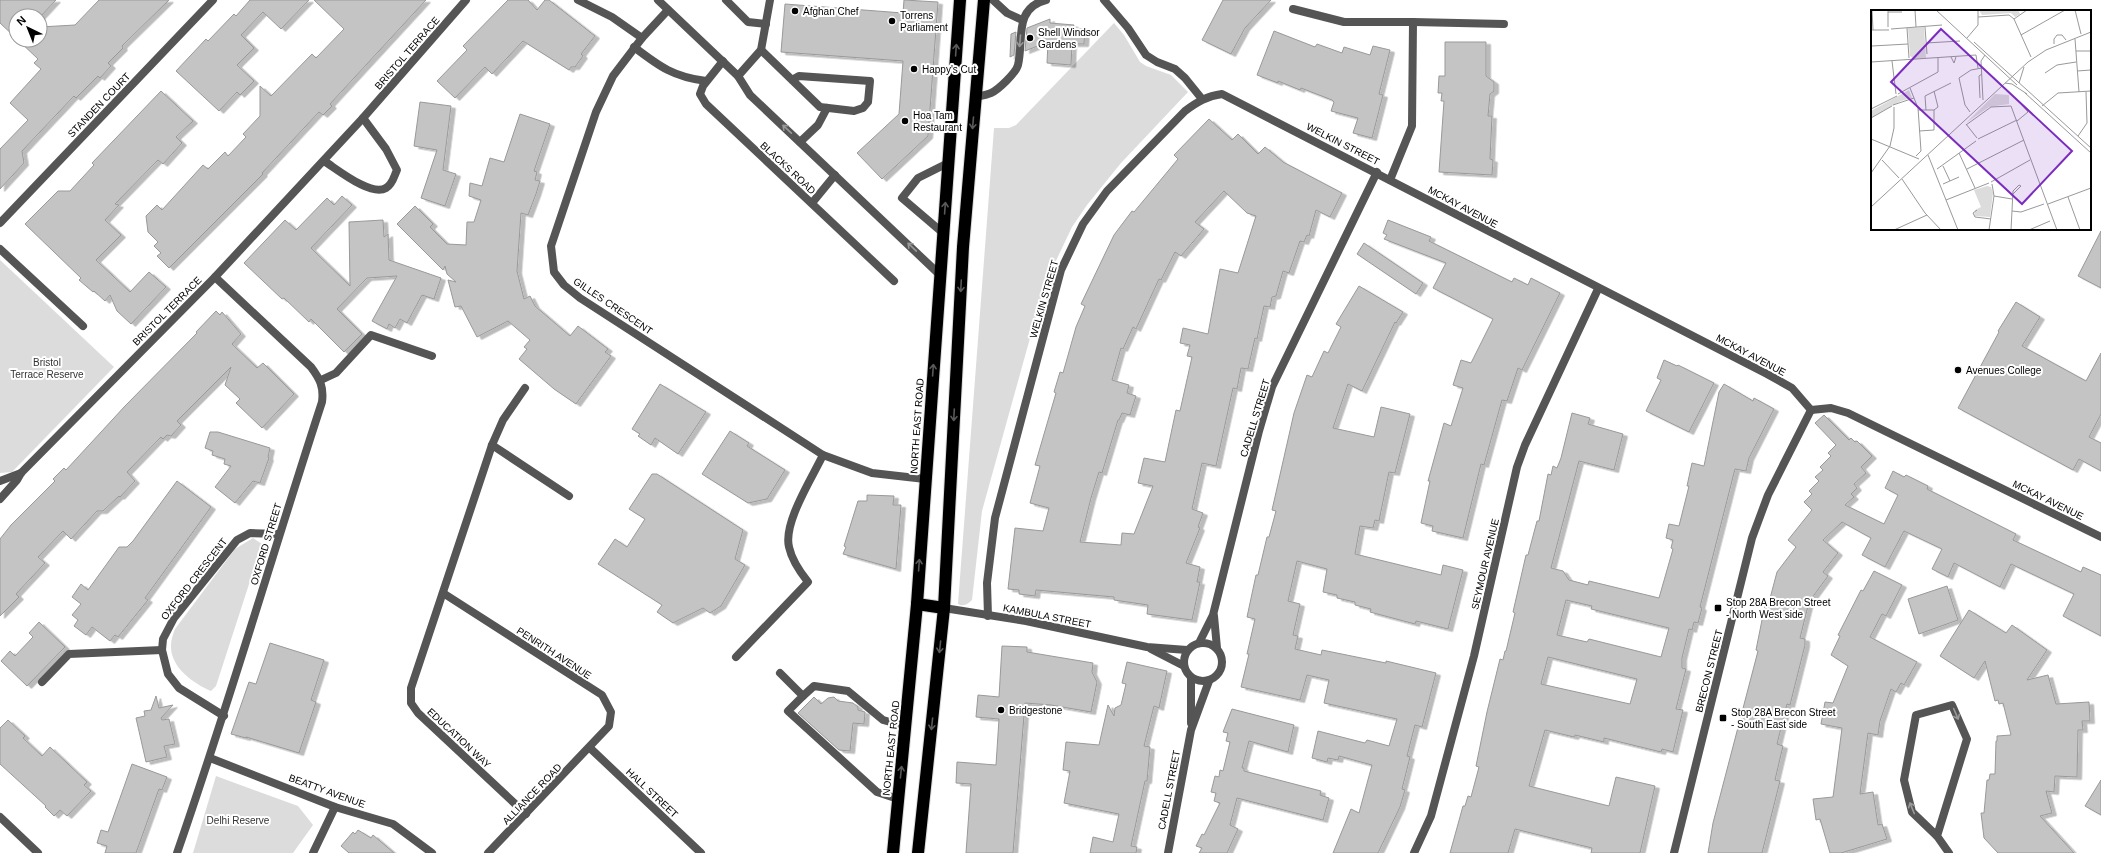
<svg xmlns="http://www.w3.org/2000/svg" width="2101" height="853" viewBox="0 0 2101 853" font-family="Arial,sans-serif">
<defs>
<filter id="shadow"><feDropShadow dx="4.5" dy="2.5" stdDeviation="0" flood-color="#0004"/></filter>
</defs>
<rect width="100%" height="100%" fill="#fff"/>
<g fill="#dcdcdc">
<path d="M1114,23L1124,35L1140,62L1146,66L1171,75L1188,92L1121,163L1087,205L1072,227L1045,284L982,511L972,600C968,604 964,607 958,604L994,128H1009L1016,125Z"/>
<polygon points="0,260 114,367 12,472 0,473"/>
<path d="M253,538L262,544L216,686L211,691C193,683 170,667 171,645C171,640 173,634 175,629L235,549Z"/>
<polygon points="216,776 298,806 313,825 293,853 193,853"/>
</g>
<g fill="#c4c4c4" stroke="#999" fill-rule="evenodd" filter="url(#shadow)">
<polygon points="0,0 56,0 40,17 16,16 16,38 0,23"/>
<polygon points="99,0 169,0 122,46 123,48 108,63 111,66 100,78 98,76 76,98 74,96 22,151 24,163 0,189 0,149 28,120 10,103 41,69 34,63 38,59 18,40 40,40 40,27 75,25"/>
<polygon points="250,0 309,0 281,29 263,12 241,35 254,48 237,65 254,81 240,95 237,92 219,111 176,71 206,39 208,41 234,14 236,16"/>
<polygon points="314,0 426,0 330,104 332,106 323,115 319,112 262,173 263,174 169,268 157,256 161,253 154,246 158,242 148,232 146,216 157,205 162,210 203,165 208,169 225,152 228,156 246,137 243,134 260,116 260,86 271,96 312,54 316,58 344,29"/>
<polygon points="508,0 528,0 537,10 545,0 549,0 595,36 581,54 583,56 575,67 571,67 569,70 523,41 492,74 485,67 455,98 437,81 467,50 463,46"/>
<polygon points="904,0 938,2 928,136 882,179 857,153 899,114 903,61 781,52 785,4 903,13"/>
<polygon points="1223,0 1271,0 1245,28 1231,54 1202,40"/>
<polygon points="1050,19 1050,23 1074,25 1073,28 1085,29 1084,44 1072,44 1071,65 1047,63 1048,42 1025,51 1027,28"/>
<polygon points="1274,31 1315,47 1317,44 1342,53 1344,47 1370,55 1373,46 1390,50 1379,94 1383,95 1372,138 1353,133 1358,118 1331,111 1334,102 1332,100 1301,88 1300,90 1278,81 1278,83 1257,75"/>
<polygon points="1016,32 1014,55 1010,57 1011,34"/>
<polygon points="1445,42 1486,42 1486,76 1494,82 1494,91 1490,94 1488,116 1492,116 1490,159 1493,160 1492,175 1439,172 1444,101 1441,101 1442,93 1438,93 1439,76 1445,76"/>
<polygon points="161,91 193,121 176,137 182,143 163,164 158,160 115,204 119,205 105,220 121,235 96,260 130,292 149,272 166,287 131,324 117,311 110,295 105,301 94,291 93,292 79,280 81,278 25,224 58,191 70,191 94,165 92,163"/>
<polygon points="420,102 451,106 443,170 456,174 445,206 421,198 437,150 414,146"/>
<polygon points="520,114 550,124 534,171 537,172 535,180 540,181 536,194 528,215 521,213 517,271 524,299 530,296 535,306 570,336 578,326 608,349 605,352 611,356 576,404 554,389 519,359 527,349 524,347 530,340 508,321 477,337 461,306 455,307 448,280 456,282 447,274 445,266 443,270 397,224 415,206 433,224 430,227 447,244 466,245 467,222 474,222 481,200 469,196 470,183 482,186 490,158 504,162"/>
<path d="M1209,119L1232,140L1238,134L1258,154L1265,147L1283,162L1342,193L1330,217L1316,210L1309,236L1307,235L1304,242L1300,241L1289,273L1283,271L1276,296L1272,297L1270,307L1264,306L1257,339L1255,338L1248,369L1241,368L1237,389L1233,388L1216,466L1202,463L1192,509L1203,513L1198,527L1200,528L1186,563L1200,567L1197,582H1200L1192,620L1147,614L1148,605L1114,600V597L1036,590L1035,596L1019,594V590L1008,589L1015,528L1043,531L1049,508L1030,503L1040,466L1035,465L1056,393L1054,392L1060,372L1063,373L1076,327L1085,306L1081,304L1114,235L1132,211L1134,212L1178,159L1174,155ZM1224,191L1247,213L1256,216L1238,273L1220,269L1208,334L1183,328L1180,343L1190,345L1187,356L1192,357L1180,411L1176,410L1165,462L1144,458L1138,483L1153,486L1134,534L1122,533L1121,545L1080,542L1091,498L1099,472L1102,473L1118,420H1119L1122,413L1130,415L1136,396L1127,393L1129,385L1112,380L1121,348L1123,349L1133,327L1136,329L1159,279L1161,280L1175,252L1181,256L1204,229L1195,222Z"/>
<polygon points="342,196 352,205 311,248 350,286 349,222 383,220 384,237 388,234 389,260 441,278 434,299 422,295 407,323 400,319 395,328 389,324 387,329 372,321 397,276 367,278 337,309 362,334 344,352 311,319 309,322 284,298 282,299 244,263 285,220 296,230 327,198 334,205"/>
<polygon points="1388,220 1431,237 1429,241 1512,282 1514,278 1528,285 1531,278 1560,293 1522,370 1518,368 1507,401 1502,400 1484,465 1481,464 1463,538 1432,531 1433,526 1421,523 1430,481 1428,481 1444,423 1451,426 1463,388 1453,385 1461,360 1471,363 1493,319 1433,288 1446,263 1384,239 1387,235 1383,233"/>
<polygon points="2101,231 2101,288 2078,276"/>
<polygon points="1364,243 1423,283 1416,294 1357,254"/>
<polygon points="1359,286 1403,312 1396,323 1395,322 1362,391 1348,384 1333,428 1374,437 1381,407 1410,414 1395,473 1389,472 1379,521 1375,520 1373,528 1360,526 1355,554 1441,575 1443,565 1463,570 1448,629 1416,621 1415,624 1370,612 1371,609 1355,605 1355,602 1337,598 1337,595 1323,592 1327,569 1297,561 1288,601 1300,604 1293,635 1298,636 1295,649 1321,655 1322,650 1386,663 1386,661 1436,673 1422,727 1415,725 1407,756 1410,757 1402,789 1405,790 1400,807 1378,853 1333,853 1351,809 1359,813 1372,765 1339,756 1338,760 1328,758 1327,762 1312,758 1318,731 1365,743 1367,740 1389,746 1397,719 1324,703 1329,680 1307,675 1300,700 1241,687 1249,654 1247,654 1255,619 1247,617 1256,575 1258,575 1267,537 1269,537 1276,511 1272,510 1294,413 1307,375 1312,377 1324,351 1328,353 1341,327 1336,324"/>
<polygon points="2016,302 2040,317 2022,346 2086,381 2101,353 2101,414 2089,437 2101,443 2101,471 2079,459 2073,470 1958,408 1999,332 1998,331"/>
<polygon points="216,311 220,315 222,312 241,334 232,344 257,368 263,363 294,394 262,428 236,403 240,399 225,385 231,367 177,421 181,425 171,436 167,435 163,439 161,437 127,472 135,481 120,497 119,496 103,511 97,511 71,539 63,531 38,557 45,563 16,594 19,597 0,616 0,539 11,525 55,481 53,479 64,468 66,470 125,406 197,333 196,332"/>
<polygon points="1664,360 1677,366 1678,365 1714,383 1689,432 1646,411 1661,380 1657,378"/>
<polygon points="660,384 706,412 678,454 655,438 651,445 638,436 640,434 632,429"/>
<path d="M1724,384L1753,401L1754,398L1774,409L1749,458L1746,471L1735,469L1700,607L1702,608L1698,623L1694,622L1692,630L1689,629L1682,658V668L1686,669L1676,709L1683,710L1673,752L1662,749L1661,752L1604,738V742L1575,735L1574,737L1545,730L1529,786L1609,806L1616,777L1655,786L1640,853H1591L1592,848L1515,829L1508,853H1450L1463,806H1465L1468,796L1471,797L1479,767L1476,766L1487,712L1500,659L1503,660L1505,651H1506L1515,613L1513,612L1526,555H1528L1537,521H1539L1548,474L1551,475L1553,466L1557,468L1561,458L1572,413L1590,418L1588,424L1623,434L1614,470L1579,461L1551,568L1563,571L1569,580L1588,585L1589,581L1659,598L1673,549L1671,548L1673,540L1666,538L1669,524L1679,526L1689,486H1687L1692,463L1704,466L1719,392ZM1566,600L1592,606L1591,609L1669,628L1661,657L1589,639L1587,642L1557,635ZM1548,657L1637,679L1630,704L1541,684Z"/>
<polygon points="1824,415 1849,440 1851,438 1855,442 1857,441 1872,456 1861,467 1866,473 1854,484 1857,488 1851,494 1854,497 1845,505 1884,524 1898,495 1885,488 1893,471 1904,477 1906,475 1928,486 1927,489 2016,534 2013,540 2081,572 2083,567 2101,575 2101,636 2063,616 2074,594 2011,564 2000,587 1954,563 1948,577 1932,569 1942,549 1904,531 1885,567 1862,555 1871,538 1842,522 1823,540 1838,553 1823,572 1828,576 1809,602 1800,638 1805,639 1805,645 1790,705 1787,704 1777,744 1783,746 1775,780 1780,781 1762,853 1708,853 1713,823 1758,651 1756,650 1765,605 1768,606 1777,572 1796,547 1788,540 1812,510 1804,502 1812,494 1809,491 1819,481 1815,477 1823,470 1820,467 1831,456 1828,453 1836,445 1815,423"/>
<polygon points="730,431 749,443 747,446 785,470 767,499 748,503 702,474"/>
<polygon points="210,432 218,432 270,448 268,457 269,458 260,483 253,481 235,503 215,487 231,466 224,464 225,459 212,455 213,451 205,448"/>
<polygon points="652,474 657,474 743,530 735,559 745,565 721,606 710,613 703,608 673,623 657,612 662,605 598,564 615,539 627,547 645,519 629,509"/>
<polygon points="177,481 211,507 145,598 148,600 118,637 115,635 110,641 92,627 86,635 74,626 78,620 72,615 81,604 72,597 81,584 88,590 119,547 127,547 133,541"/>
<polygon points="867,495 894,496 893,505 901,505 896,569 843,554 846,547 844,546 858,501 867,501"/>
<polygon points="1874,571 1902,585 1886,616 1882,614 1870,637 1917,662 1904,685 1901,683 1896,692 1891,689 1880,721 1878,735 1868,733 1860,794 1873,792 1878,825 1882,824 1887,839 1841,853 1830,853 1820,819 1816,820 1813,799 1833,797 1842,728 1821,724 1825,702 1833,703 1848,666 1831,655 1840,636 1838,635 1861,590 1863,591"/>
<polygon points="1947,586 1958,620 1919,634 1908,599"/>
<polygon points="1969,610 2006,633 2012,625 2047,650 2027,680 2048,675 2056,704 2089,702 2090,721 2082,721 2083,730 2078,730 2077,777 2055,776 2054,792 2046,791 2052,813 2040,816 2074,853 1998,853 1984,838 1981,813 1984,813 1987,780 1989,780 1990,774 1995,774 1996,741 1997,741 1997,736 2011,735 2003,703 1999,704 1998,700 1995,701 1985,661 1974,678 1940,656"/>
<polygon points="39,622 65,647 27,686 1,661 10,651 15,656 33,637 29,633"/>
<polygon points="270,643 324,660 311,700 316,702 299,753 246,737 246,738 231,734 249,682 256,684"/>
<polygon points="1002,646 1027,647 1027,652 1093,663 1092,672 1097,682 1091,712 1051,705 1025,703 1013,853 966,853 971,784 956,783 957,762 996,765 999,719 976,717 978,695 999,697"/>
<polygon points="1127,662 1167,671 1159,708 1154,706 1144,746 1150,747 1147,781 1145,781 1131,846 1137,847 1136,853 1090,853 1093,837 1113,842 1119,814 1064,803 1070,771 1063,770 1066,742 1099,745 1108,705 1114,716 1115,708 1121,705 1126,684 1122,683"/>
<polygon points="156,696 159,708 173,705 161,718 162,720 169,719 175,744 164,746 167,757 146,762 136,718 145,716 144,711 151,710"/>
<polygon points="814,697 821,704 828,698 834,697 838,701 853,703 858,707 858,710 865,712 864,724 853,723 850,751 839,750 798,713"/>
<polygon points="1232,709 1294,725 1288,752 1249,741 1242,768 1244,768 1244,771 1321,791 1320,795 1329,798 1323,820 1237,798 1230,825 1238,829 1227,853 1199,853 1202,848 1196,846 1202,834 1204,835 1220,803 1214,801 1216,793 1211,792 1215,776 1219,777 1220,770 1223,771 1230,742 1226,741 1228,733 1223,732"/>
<polygon points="8,720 25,736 23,738 42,756 50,747 87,782 84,785 91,791 67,816 60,810 54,816 45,807 46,806 0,764 0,728"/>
<polygon points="132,764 167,777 162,790 159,789 136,853 105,853 107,846 97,843 101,830 108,832"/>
<polygon points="2101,780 2101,815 2085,806"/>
<polygon points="358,830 371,838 373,835 394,853 349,853 341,846 353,832 355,834"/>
</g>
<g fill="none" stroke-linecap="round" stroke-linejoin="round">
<defs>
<g id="highway">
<polyline points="917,604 944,608"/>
<polyline points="893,853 917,604 960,0"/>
<polyline points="918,853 944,608 963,247 984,0"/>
</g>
</defs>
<use href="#highway" stroke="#dbdbdb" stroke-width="14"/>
<g stroke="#555" stroke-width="8">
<polyline points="726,0 748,22 766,24"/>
<polyline points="993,0 1007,13 1022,20"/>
<polyline points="1104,0 1128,28 1146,55 1157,62 1175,69 1185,78 1202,99"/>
<polyline points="761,50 820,107 854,111 863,108 868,102 870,81 799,76 792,80"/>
<polyline points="738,76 761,50 770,0"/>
<path d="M976,97C980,96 986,95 991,93C998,90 1016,73 1018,65C1024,41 1013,8 1046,0"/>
<polyline points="800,142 818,125 827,108"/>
<polyline points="812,203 835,175"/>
<polyline points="943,233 902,198 918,178 948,163"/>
<polyline points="321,380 336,373 371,335 432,356"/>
<path d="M736,657L808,582C800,572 792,561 789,547C783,523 812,478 823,455"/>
<polyline points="780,673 803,696 788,711 877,792 898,799"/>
<polyline points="42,682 69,654 162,650"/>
<polyline points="803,696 814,686 848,691 883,720 905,726"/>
<polyline points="224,716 179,688 168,674 162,650 163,639 174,618 237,540 250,533 279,534"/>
</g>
<g stroke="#555" stroke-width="8">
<polyline points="578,0 612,17 642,38"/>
<polyline points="658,0 738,76 750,95 940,275"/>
<polyline points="1293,9 1344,22 1413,22 1412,126 1390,180"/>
<polyline points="668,10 642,38 613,76 596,112 551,246 554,272 564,285 580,298 823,455 872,473 925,479"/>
<polyline points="1413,22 1504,24"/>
<path d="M634,47C660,67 674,77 706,81"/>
<polyline points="723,61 703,86 700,94 706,104 894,281"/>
<path d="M324,161C337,169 371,197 386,188C393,184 394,176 397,170L386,149L363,118"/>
<polyline points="0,223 213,0"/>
<polyline points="0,249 83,326"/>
<polyline points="525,388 503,420 492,445 411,688 411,703 418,713 526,814"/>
<polyline points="1811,410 1831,408 1848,413 2101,537"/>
<polyline points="492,445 569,496"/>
<polyline points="0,481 21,473"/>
<polyline points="0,499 17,480 21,473 215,277 363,118 466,0"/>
<polyline points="443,593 602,695 611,712 609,726 488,853"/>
<polyline points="944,608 1026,621 1147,647 1187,650"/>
<path d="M988,616L987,583L995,518L1061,270L1083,224L1107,191L1185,111C1197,102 1207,96 1222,94L1767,374L1792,388L1811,410"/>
<polyline points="1214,616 1217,648"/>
<circle cx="1203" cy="662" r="19"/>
<polyline points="1199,643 1213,615 1259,431 1272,387 1377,172"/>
<polyline points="1151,649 1184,666"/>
<polyline points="1191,723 1191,678"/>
<polyline points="590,748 701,853"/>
<polyline points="210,758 335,807 393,824 432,853"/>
<polyline points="0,817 38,853"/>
<polyline points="1937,836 1967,739 1952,705 1916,715 1904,780 1912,812 1937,836 1949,853"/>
<path d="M177,853C229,704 273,552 322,402C324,387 320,379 311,367L215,277"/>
<polyline points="313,853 335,807"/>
<polyline points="1168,853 1191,730 1209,681"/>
<polyline points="1414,853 1431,816 1474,656 1517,467 1525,445 1598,289"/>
<polyline points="1674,853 1752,538 1768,495 1811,410"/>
</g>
<use href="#highway" stroke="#000" stroke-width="12"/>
</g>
<defs><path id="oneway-shaft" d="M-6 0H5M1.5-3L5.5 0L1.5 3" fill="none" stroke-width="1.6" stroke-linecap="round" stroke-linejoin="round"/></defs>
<g stroke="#999">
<use href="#oneway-shaft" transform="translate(1020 41) rotate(95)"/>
<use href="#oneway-shaft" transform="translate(787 129) rotate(-137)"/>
<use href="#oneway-shaft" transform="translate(912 247) rotate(-136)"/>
<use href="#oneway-shaft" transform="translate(1956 714) rotate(67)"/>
<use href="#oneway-shaft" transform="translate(1912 808) rotate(-112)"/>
</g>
<g stroke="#595959">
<use href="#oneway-shaft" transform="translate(956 50) rotate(-86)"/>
<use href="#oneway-shaft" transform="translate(973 123) rotate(95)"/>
<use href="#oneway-shaft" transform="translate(945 208) rotate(-86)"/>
<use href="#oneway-shaft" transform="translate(961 286) rotate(93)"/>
<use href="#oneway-shaft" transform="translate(933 370) rotate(-86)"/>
<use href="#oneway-shaft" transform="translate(954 415) rotate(93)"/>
<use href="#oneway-shaft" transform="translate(919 565) rotate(-86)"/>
<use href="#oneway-shaft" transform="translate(940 647) rotate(96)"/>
<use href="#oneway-shaft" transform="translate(932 724) rotate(96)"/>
<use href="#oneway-shaft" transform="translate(901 772) rotate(-84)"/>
</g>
<g fill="#000" stroke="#fff" stroke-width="1.5">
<circle cx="795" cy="11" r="4"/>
<circle cx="892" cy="21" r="4"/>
<circle cx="1030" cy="38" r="4"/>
<circle cx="914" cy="69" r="4"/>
<circle cx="905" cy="121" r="4"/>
<circle cx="1958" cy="370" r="4"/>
<rect x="1714" y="604" width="8" height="8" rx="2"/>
<circle cx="1001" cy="710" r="4"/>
<rect x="1719" y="714" width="8" height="8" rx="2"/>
</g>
<g text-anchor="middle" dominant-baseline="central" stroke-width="4" stroke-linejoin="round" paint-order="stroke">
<g font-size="10" fill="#000" stroke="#fff" text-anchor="start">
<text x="803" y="11">Afghan Chef</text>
<text x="900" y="15">Torrens<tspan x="900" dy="12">Parliament</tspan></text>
<text x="1038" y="32">Shell Windsor<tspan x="1038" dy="12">Gardens</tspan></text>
<text x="922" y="69">Happy's Cut</text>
<text x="913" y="115">Hoa Tam<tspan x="913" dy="12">Restaurant</tspan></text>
<text x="1966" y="370">Avenues College</text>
<text x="1726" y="602">Stop 28A Brecon Street<tspan x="1726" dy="12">- North West side</tspan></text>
<text x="1009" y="710">Bridgestone</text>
<text x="1731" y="712">Stop 28A Brecon Street<tspan x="1731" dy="12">- South East side</tspan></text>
</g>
<g font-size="10" fill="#000" stroke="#fff">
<text transform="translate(407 53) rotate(-49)">BRISTOL TERRACE</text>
<text transform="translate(99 105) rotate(-46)">STANDEN COURT</text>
<text transform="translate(1343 144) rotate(27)">WELKIN STREET</text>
<text transform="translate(788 168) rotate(43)">BLACKS ROAD</text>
<text transform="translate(1463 207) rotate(28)">MCKAY AVENUE</text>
<text transform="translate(1044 299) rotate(-74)">WELKIN STREET</text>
<text transform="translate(613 306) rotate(34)">GILLES CRESCENT</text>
<text transform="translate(167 311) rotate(-45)">BRISTOL TERRACE</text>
<text transform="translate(1751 355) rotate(28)">MCKAY AVENUE</text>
<text transform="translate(1255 418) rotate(-73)">CADELL STREET</text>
<text transform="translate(917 426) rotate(-86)">NORTH EAST ROAD</text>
<text transform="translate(2048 500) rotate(26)">MCKAY AVENUE</text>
<text transform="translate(266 544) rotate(-73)">OXFORD STREET</text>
<text transform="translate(1485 564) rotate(-77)">SEYMOUR AVENUE</text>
<text transform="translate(194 579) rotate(-52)">OXFORD CRESCENT</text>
<text transform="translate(1047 616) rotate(11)">KAMBULA STREET</text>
<text transform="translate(554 653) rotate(33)">PENRITH AVENUE</text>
<text transform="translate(1709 671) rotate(-76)">BRECON STREET</text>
<text transform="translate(459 738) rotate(43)">EDUCATION WAY</text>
<text transform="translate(891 748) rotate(-84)">NORTH EAST ROAD</text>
<text transform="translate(1169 790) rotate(-79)">CADELL STREET</text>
<text transform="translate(327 791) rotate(20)">BEATTY AVENUE</text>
<text transform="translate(652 793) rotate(43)">HALL STREET</text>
<text transform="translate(532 794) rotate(-46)">ALLIANCE ROAD</text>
</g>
<g font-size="10" fill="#333" stroke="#fff">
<text x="47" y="362">Bristol<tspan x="47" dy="12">Terrace Reserve</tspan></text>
<text x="238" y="820">Delhi Reserve</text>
</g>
</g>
<g transform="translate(1871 10)">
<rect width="220" height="220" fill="#fff"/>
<path d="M108,0H147L149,4L144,7L140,3L111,5ZM53,17L55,48L43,49L39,46L37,18ZM38,80L41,88L30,91L0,108V101ZM124,84L138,85V94L118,97L95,113ZM116,176L120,177L122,183L119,207L103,206L104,200L110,197L103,180Z" fill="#dcdcdc"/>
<path fill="none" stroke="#999" stroke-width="1" d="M1,0L2,20M17,0V17M44,0L45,17M65,0L146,75M156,0L143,9L160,47M204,0L210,24M17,2H31M107,7L138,5L143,9M54,17L56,44M36,18L38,48M20,19L71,15M0,20H18M150,25L194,0M96,28L107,15V0M204,29L208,82M103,32L220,138M55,33L89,31M183,34V29L186,25H191L195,30M1,36L37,34M205,41H220M80,47L83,53L85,47M21,51L25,84M0,52L105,45L107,58M206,61L220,60M174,63L186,55L205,52M134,73L141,74L156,84M148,73L153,57M39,78L47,98L50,141L45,146M63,81L67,97L63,100M154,83L220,143M27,84L67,62V48M109,88L108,66L111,64M112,90L110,51L114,45M22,95L43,88M171,96L187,83L220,81M0,99L26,86M47,100H63M55,100L54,86L80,73M99,102L94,95L88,68L100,60L111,58M0,108L21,96M146,111L157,102L150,94M95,114L106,128M95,115L120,97L140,96L186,220M48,121L63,120V100M207,126L216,113L215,82M0,129L48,149M107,129L146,110M88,143L104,178M57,145L87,220M11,150L28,168M72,156L79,171M66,159L105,131M96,159L153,130M0,163L19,136L23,118V97M31,169L54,203L70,220M120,172L159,150M72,174L88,167M123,186L141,189M197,187L209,220M75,190L118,173M177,194L220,178M0,197L157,52L175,40L220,22M106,200L102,203L104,207L120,209M141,201L150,202L173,194M23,220L56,205M118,220L123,186L121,174M140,220L142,181L148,175L150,176L142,184M158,220L179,211"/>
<path fill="#7b2cbf" fill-opacity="0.15" stroke="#7b2cbf" stroke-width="2" d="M70,19L201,141L151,194L20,72Z"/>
<rect width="220" height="220" fill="none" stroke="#000" stroke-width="2"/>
</g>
<g transform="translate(28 28) rotate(317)"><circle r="19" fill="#ffffff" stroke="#999999"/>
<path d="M0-3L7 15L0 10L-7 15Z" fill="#000000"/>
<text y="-6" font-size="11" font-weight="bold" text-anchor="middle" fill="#000000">N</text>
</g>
</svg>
